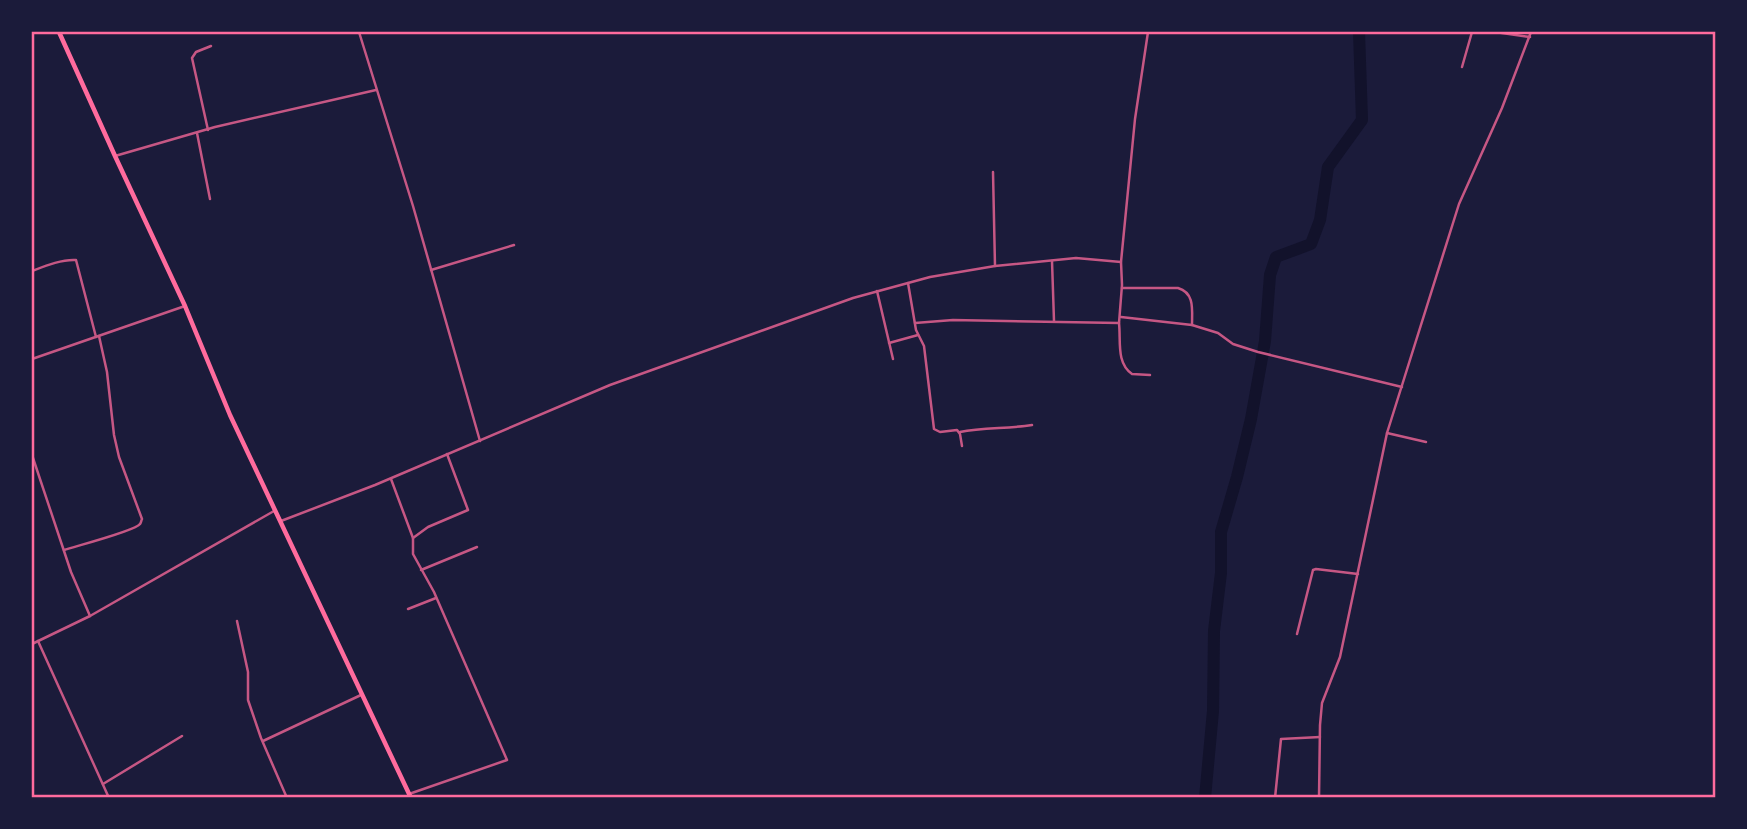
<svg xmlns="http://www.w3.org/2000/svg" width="1747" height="829" viewBox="0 0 1747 829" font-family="'Roboto Condensed',sans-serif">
<rect width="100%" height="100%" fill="#1b1b3a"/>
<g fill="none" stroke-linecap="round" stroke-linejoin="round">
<polyline stroke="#12122b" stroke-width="12" points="1205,798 1213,711 1214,631 1221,573 1221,532 1237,477 1251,419 1265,341 1270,275 1276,257 1311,244 1320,220 1328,167 1362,120 1359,32"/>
<g stroke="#c65784" stroke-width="2.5">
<polyline points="359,32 413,206 480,441"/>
<polyline points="1495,32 1530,37"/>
<polyline points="1462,67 1472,32"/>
<polyline points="208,130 192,58 196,52 211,46"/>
<polyline points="197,133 210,199"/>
<polyline points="115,156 215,127 376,90"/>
<polyline points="993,172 995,266"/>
<polyline points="1052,261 1054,321"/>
<polyline points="431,270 514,245"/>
<path d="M32,271C45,266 62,259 76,260L96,337"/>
<polyline points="908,283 916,330 924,346 934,429 940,432 957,430 960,434 962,446"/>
<path d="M1122,288H1178C1195,293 1192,310 1192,325"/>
<polyline points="877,291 893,359"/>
<polyline points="1121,317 1192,325 1218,333 1233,344 1258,352 1402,387"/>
<polyline points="915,323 953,320 1119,323 1122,285 1121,262"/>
<path d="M1119,323C1121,341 1116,363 1132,374L1150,375"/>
<polyline points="889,343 918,335"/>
<polyline points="32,359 185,306"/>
<path d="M960,432C983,427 1008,429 1032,425"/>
<polyline points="1387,433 1426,442"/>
<polyline points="32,455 71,572 90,616"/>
<polyline points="391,479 413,538"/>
<polyline points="281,521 375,485 610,385 853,298 930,277 995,266 1076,258 1121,262 1135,119 1148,32"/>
<path d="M64,550C76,546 135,531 140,524C141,523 141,521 142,519L119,457L114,435L107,372L99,336"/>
<polyline points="421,570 477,547"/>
<polyline points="408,609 436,598"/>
<polyline points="237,621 248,672 248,700 261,738 287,798"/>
<polyline points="1297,634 1313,570 1316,569 1358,574"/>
<polyline points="38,641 109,798"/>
<polyline points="32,644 90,616 274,511"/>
<polyline points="263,741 361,695"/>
<polyline points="103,784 182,736"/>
<polyline points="409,794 507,760 434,592 413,554 413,538 428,527 468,510 447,454"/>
<polyline points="1275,798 1281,739 1320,737"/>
<polyline points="1319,798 1320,725 1322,703 1340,657 1387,433 1459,204 1502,108 1531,32"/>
</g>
<polyline stroke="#ff6b9d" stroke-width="4.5" points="59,32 115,156 185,306 230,415 411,798"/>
</g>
<rect width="1747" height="829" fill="none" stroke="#1b1b3a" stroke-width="66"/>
<rect x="33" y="33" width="1681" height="763" fill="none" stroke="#ff6b9d" stroke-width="2.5"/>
</svg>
